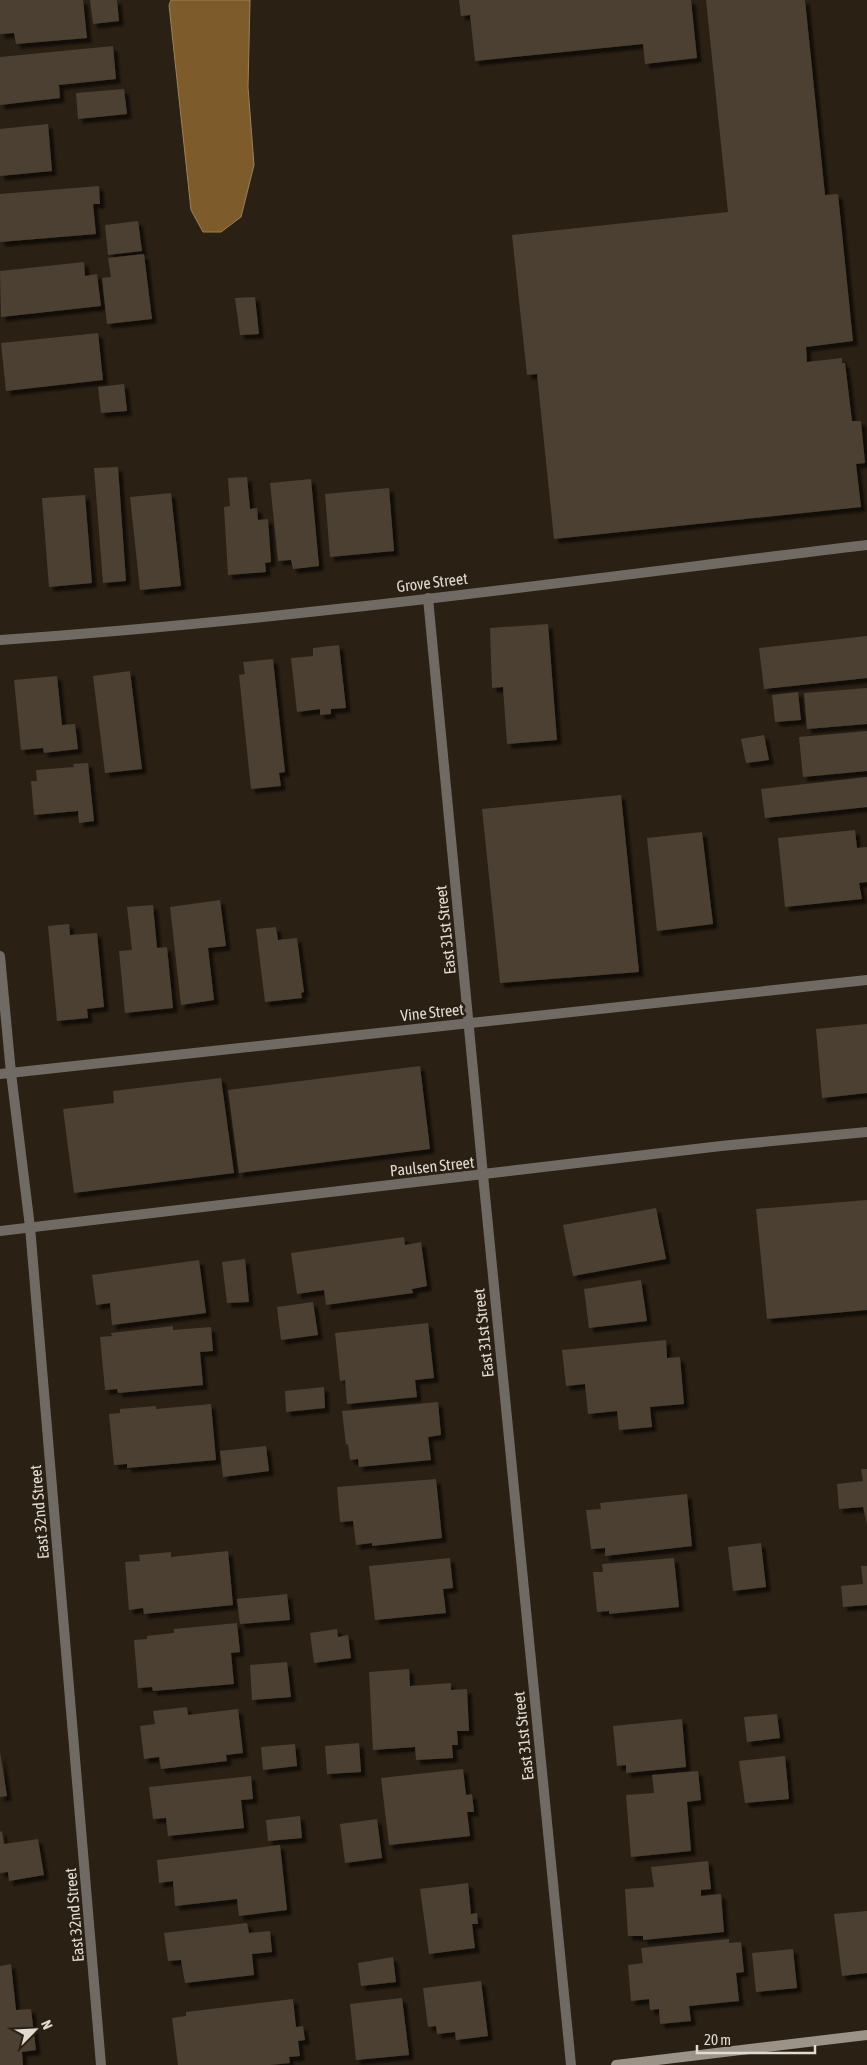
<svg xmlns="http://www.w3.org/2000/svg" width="867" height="2065" viewBox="0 0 867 2065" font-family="'Asap Condensed',sans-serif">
<defs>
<filter id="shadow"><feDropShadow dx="4.5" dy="4.5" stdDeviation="1" flood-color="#0009"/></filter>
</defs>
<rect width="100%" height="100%" fill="#2a2014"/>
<polygon fill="#7e5b2b" stroke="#9b815d" points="171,0 250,0 250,2 248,87 254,165 241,217 221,232 203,232 191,210 169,5"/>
<g fill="#4b4033" filter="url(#shadow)">
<polygon points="0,0 83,0 87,38 16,44 14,33 0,34"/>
<polygon points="90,0 117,0 119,21 93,24"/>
<polygon points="459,0 691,0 697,58 645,64 643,44 475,61 470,15 461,16"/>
<polygon points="706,0 805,0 825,195 838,194 853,341 806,347 807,362 842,358 842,363 845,363 852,421 861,421 865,463 856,464 861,507 554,539 537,374 527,375 512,235 728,212"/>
<polygon points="113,46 116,79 59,85 60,98 0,105 0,57"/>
<polygon points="124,89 127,114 78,119 76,93"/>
<polygon points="48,124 52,171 0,176 0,129"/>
<polygon points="99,186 100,204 93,204 96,234 0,242 0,194"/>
<polygon points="138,221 142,251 108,255 105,225"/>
<polygon points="144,254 152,319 107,324 102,278 111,277 108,258"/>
<polygon points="84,262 85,276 97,274 101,306 1,317 0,271"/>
<polygon points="255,297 259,334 240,335 235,298"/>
<polygon points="98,333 103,380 6,391 1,343"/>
<polygon points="124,384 127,411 101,413 98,387"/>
<polygon points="118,467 126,581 103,583 94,468"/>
<polygon points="247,477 250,509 257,508 258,520 268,519 271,562 265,563 266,572 228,575 224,507 230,506 228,478"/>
<polygon points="311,479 319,566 293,569 291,560 278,561 270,483"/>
<polygon points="389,488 394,551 330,557 325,494"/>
<polygon points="171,493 181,586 140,590 130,497"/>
<polygon points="85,495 92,583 49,587 42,498"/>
<polygon points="548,624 557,740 507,744 503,687 492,688 490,628"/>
<polygon points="867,636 867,678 764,689 759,648"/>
<polygon points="339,645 346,708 331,709 331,714 320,715 320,709 297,712 291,658 313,656 313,648"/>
<polygon points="273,659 285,772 279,773 281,786 251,789 239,675 245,674 243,662"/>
<polygon points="130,671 142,769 105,773 93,676"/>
<polygon points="57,676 62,725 75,724 78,749 44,753 43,748 21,750 14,680"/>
<polygon points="867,688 867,724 807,729 804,693"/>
<polygon points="798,692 801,720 775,722 772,695"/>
<polygon points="867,731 867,771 803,777 799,737"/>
<polygon points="764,735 769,760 746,763 741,739"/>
<polygon points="88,763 94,821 79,823 78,811 34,815 31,781 37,781 36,770 74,767 73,764"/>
<polygon points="867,777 867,807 765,818 761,789"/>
<polygon points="621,795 639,972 500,983 482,809"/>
<polygon points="855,830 857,848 867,847 867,882 859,883 862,899 785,907 778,838"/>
<polygon points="702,832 713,924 657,931 647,838"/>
<polygon points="220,900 226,946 208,948 214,1000 181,1005 170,907"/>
<polygon points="153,905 157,948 167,947 173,1008 125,1013 119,951 132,950 127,907"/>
<polygon points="69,924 70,935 97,933 104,1007 87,1009 88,1018 57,1021 48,926"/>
<polygon points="276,927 278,940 297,938 304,992 301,993 302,998 265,1002 256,929"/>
<polygon points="867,1024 867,1093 822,1098 816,1029"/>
<polygon points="420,1066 430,1149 239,1173 228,1090"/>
<polygon points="221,1078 234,1173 74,1193 63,1109 114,1103 113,1091"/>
<polygon points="867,1200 867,1310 767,1319 756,1209"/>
<polygon points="656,1208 666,1259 573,1276 563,1225"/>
<polygon points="404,1237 405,1245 421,1242 427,1286 412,1289 413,1293 326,1305 324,1290 297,1294 291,1253"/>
<polygon points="245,1259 249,1302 227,1303 222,1262"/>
<polygon points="199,1260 206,1313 112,1325 110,1303 96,1305 92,1275"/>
<polygon points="641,1280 647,1321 589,1328 584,1289"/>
<polygon points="313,1302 318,1335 281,1340 277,1307"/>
<polygon points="428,1323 434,1378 415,1380 417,1397 347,1404 345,1380 340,1381 335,1333"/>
<polygon points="173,1326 173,1330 211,1327 213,1351 200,1352 203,1385 118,1393 117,1389 105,1390 100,1337 112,1336 111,1333"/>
<polygon points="666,1340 667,1358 680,1357 684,1404 650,1407 652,1427 619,1430 617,1411 588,1414 585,1384 566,1386 562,1350"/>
<polygon points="324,1387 325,1408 286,1412 285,1391"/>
<polygon points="438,1402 441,1435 428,1437 431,1460 359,1467 358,1459 350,1460 348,1444 346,1445 342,1411"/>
<polygon points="211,1404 216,1460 127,1468 127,1464 114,1465 109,1414 120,1413 120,1409 156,1406 156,1409"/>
<polygon points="266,1446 269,1471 223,1477 220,1451"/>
<polygon points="861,1469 867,1469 867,1524 863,1507 839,1509 837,1484 863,1481"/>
<polygon points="436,1479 442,1538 372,1546 372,1543 356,1545 353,1521 340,1522 337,1487"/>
<polygon points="687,1494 692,1546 605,1556 605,1548 591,1549 586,1510 601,1509 600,1503"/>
<polygon points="761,1543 766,1587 733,1591 728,1547"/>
<polygon points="228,1551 233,1605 144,1614 143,1608 129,1610 125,1562 140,1561 139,1555 171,1552 171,1557"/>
<polygon points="450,1558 453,1588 443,1589 446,1613 375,1620 369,1566"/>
<polygon points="674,1558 679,1607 609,1614 609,1611 597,1612 593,1572 603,1572 602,1564"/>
<polygon points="861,1566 867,1566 867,1605 843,1607 841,1586 863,1584"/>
<polygon points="287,1594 290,1620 240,1624 237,1599"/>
<polygon points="237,1623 240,1652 231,1653 234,1684 153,1691 152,1687 138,1688 134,1640 147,1639 147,1636 174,1633 174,1629"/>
<polygon points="337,1629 338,1637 348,1635 351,1658 314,1663 310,1633"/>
<polygon points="287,1662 291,1697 252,1700 250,1665"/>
<polygon points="409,1669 410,1686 451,1683 451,1690 467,1689 469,1731 457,1731 458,1745 452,1745 453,1758 416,1760 415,1747 373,1750 369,1672"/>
<polygon points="187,1707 188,1715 238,1709 243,1753 226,1755 227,1761 161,1769 159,1757 144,1759 140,1726 155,1724 153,1711"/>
<polygon points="777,1714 780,1738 747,1742 744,1717"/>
<polygon points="682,1719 686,1767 626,1773 626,1765 617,1766 613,1726"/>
<polygon points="359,1743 361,1772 327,1774 325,1746"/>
<polygon points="295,1744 297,1766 263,1770 261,1747"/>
<polygon points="0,1752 7,1796 0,1797"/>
<polygon points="785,1756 789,1799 745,1803 739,1761"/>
<polygon points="463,1769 466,1795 472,1794 474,1812 467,1812 470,1836 389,1845 381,1778"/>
<polygon points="698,1771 701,1800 687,1802 691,1851 631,1857 626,1795 654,1793 652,1775"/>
<polygon points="251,1776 253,1799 241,1800 244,1828 168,1836 166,1818 153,1819 149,1787"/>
<polygon points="300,1816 302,1838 268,1841 266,1820"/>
<polygon points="377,1819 382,1858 345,1863 340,1824"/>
<polygon points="2,1831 4,1844 38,1839 44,1875 9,1881 8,1872 0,1873 0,1832"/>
<polygon points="280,1845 287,1910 239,1916 237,1899 175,1906 173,1881 159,1883 157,1860"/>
<polygon points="708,1861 711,1889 701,1890 701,1896 721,1894 724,1932 643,1940 643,1936 628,1936 625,1889 654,1887 651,1867"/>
<polygon points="468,1883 471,1914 477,1913 478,1924 472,1924 475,1948 429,1954 420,1889"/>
<polygon points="867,1911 867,1973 842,1976 834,1914"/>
<polygon points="247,1923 249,1933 270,1931 272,1952 252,1954 254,1975 185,1983 181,1960 168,1961 164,1933"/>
<polygon points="729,1939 729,1943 741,1942 744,1972 736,1973 739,2001 689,2006 691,2021 660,2024 659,2009 650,2010 649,1999 631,2001 628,1965 643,1963 641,1948"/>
<polygon points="793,1949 797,1988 756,1992 752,1953"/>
<polygon points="393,1957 396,1982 361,1986 358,1963"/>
<polygon points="11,1964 16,2010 31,2009 36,2050 22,2052 23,2065 0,2065 0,1966"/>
<polygon points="481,1981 488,2036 456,2040 455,2032 437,2034 436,2026 428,2027 423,1988"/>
<polygon points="402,1998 409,2055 356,2060 350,2004"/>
<polygon points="293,1999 296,2027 303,2026 305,2040 298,2041 300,2056 289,2057 290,2063 270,2065 178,2065 172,2018 186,2016 186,2012"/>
</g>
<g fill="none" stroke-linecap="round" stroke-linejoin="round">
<g stroke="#6f6a63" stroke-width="10">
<polyline points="428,598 483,1175 571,2065"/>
<path d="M0,640C290,620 578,580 867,545"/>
<polyline points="0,956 11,1073 30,1227 101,2065"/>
<polyline points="0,1074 867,980"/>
</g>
<polyline stroke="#6f6a63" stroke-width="10" points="0,1231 721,1146 867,1132"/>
<polyline stroke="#9b9388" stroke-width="10" points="616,2065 867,2035"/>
</g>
<g text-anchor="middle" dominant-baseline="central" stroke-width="5" stroke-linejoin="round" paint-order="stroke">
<g font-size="16" fill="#e0dad1" stroke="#2a2014">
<text transform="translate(432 582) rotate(-7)">Grove Street</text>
<text transform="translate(445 930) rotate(-96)">East 31st Street</text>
<text transform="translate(432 1012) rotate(-6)">Vine Street</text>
<text transform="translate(432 1166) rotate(-6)">Paulsen Street</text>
<text transform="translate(483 1333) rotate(-96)">East 31st Street</text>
<text transform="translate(39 1512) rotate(-95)">East 32nd Street</text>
<text transform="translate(523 1736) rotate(-96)">East 31st Street</text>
<text transform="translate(74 1915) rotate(-95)">East 32nd Street</text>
</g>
</g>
<g transform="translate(35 2030) rotate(66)" stroke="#2a2014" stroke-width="4" paint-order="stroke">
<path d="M0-4L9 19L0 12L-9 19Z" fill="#e0dad1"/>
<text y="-8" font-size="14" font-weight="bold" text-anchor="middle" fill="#e0dad1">N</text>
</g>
<path d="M697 2045v8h118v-8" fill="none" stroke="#e0dad1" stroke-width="2.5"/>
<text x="704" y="2045" font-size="15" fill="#e0dad1" stroke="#2a2014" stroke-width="4" paint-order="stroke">20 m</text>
</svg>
